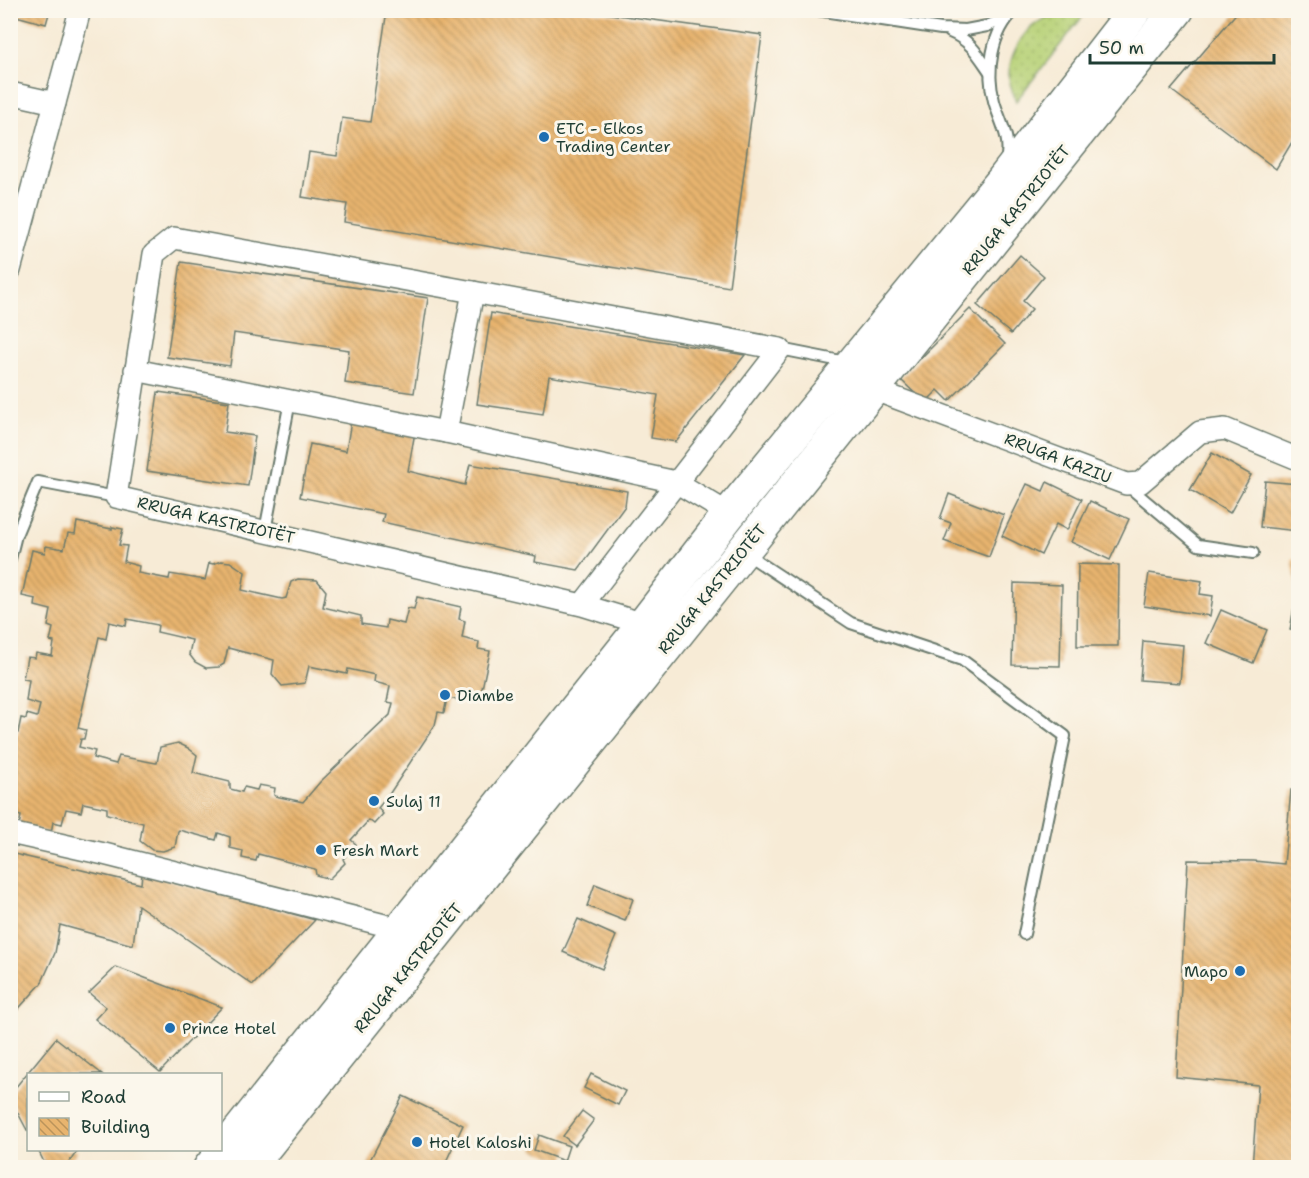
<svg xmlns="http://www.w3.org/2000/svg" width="1309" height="1178" viewBox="0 0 1309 1178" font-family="'Shantell Sans',sans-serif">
<defs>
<pattern id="grass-dots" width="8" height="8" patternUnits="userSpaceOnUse" patternTransform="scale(1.5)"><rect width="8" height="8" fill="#b8d278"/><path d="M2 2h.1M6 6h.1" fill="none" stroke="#9eb568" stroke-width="1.8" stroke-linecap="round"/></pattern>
<pattern id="building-back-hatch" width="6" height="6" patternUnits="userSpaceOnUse" patternTransform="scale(1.5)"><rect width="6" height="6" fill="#e8b46e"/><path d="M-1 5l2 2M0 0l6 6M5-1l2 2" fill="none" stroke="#bb945b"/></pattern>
</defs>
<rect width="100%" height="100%" fill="#fbf7ec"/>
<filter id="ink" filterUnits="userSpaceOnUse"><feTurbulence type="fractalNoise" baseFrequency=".0167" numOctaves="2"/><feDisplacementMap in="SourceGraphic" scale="12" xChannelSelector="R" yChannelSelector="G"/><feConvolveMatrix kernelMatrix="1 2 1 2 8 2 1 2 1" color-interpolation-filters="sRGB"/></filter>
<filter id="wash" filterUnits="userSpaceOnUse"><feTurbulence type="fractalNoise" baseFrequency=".008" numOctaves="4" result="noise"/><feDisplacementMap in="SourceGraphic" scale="24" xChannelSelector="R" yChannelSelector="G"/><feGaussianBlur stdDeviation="1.35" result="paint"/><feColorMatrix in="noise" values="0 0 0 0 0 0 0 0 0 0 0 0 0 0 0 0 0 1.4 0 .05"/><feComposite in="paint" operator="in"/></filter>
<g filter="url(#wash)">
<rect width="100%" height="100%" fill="#f7ebd6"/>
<path fill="url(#grass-dots)" stroke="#6c8856" stroke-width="1.5" d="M1065,10L1087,11L1016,101C1014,95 1011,89 1010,83C1008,74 1010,63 1013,55C1024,27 1038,20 1065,10Z"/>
<g id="blocks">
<g fill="url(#building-back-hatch)" fill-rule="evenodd">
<polygon points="18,10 50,10 46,24 16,16"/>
<polygon points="387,10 581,10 762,35 729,287 344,222 347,204 302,197 309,152 337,156 342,118 370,122"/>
<polygon points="1239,10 1298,10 1298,132 1276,169 1171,90"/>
<polygon points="1020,255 1044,276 1023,301 1032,309 1011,334 977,305"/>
<polygon points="181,262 428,298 414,393 345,383 349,350 234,333 230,366 167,357"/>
<polygon points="970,309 1005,344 949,401 938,390 925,403 900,379"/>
<polygon points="491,313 501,315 745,355 676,442 651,438 658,395 549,376 543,414 477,404"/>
<polygon points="158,392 229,402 225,432 255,436 248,486 147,471"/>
<polygon points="351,421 415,432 408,471 465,485 470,464 627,491 625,506 578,570 535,562 536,556 382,522 384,514 300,497 310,444 346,451"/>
<polygon points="1212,453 1251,475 1230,513 1190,490"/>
<polygon points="1265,481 1298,484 1298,531 1260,527"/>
<polygon points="1047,482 1082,499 1067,530 1056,524 1041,555 1002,536 1027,484 1043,491"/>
<polygon points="949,494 1004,515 989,557 944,541 951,523 940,519"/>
<polygon points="1090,501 1129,519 1110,560 1071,542"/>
<path d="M77,522L112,529V527L123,529L119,545L127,546L124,562L139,566L138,573L169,579L170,574L205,580L209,563L213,564L221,561L230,562L245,572L242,590L282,599L286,598L291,582L298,579L317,580L326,591L323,607L361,616V624L386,628L387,620L404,624L408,608L414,609L417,597L461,607L459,619L465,621L462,638L479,642L478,649L490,651L480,698L467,695L465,701L447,698L444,713L438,712L435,725L390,793L378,808L383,814L374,824L369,820L351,840L356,844L343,859L345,863L329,879L316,875L315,869L258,854L256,861L242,858L243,851L230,848V837L218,833L216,840L179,830L178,831L175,847L163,851L152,850L140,841L143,823L107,814V808L83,803L81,812L66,809L62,824L53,822L51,833L19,825L21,816L10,813V732L18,733L21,718L26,719L27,714L37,717L40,705L26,701L29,680L23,679L27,657L35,658L36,653L52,656L54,642L50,641L53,628L48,626L51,610L35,606L36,599L22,596L32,550L45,553L46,546L64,549L68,533L75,534ZM127,619L158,625L157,632L192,640L189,654L195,662L206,668L219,667L224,664L228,648L274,660L272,674L282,686L305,683L309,666L347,674L348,669L375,675L374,682L390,686L387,702L393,703L390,715L320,782L303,802L275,796L274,795L275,788L259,785L257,790L244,787L242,792L230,789V782L193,773L197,755L188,748L178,743L160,747L157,763H156L119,756L116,764L93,758L95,751L79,747L81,739H84L86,730L78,728L99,637L106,639L109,622L126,626Z"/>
<polygon points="1298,559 1298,584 1296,584 1292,560"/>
<polygon points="1078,564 1119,565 1118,646 1077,646"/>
<polygon points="1149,573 1202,581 1200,594 1213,596 1210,616 1144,606"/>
<polygon points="1014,583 1062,585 1060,666 1012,665"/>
<polygon points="1297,590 1298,590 1298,632 1290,630"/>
<polygon points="1221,610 1267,630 1253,663 1206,643"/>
<polygon points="1143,641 1183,645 1180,683 1140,680"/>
<polygon points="1291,790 1298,790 1298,1168 1252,1168 1258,1085 1176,1077 1188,860 1254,861 1284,864"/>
<polygon points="10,853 141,884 142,873 315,920 253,985 138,905 133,945 60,925 55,953 41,984 10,1018"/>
<polygon points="595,884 633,899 625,921 587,906"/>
<polygon points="578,919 616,936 602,969 563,952"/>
<polygon points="116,967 222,1007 160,1072 95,1019 106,1007 89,993"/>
<polygon points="56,1038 102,1074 28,1074 28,1132 10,1098 10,1094"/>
<polygon points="591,1074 625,1091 618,1105 584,1088"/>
<polygon points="403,1096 463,1125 443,1168 366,1168"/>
<polygon points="582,1111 594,1120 575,1145 563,1136"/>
<polygon points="539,1135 569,1146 564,1161 534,1150"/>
<polygon points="38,1150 78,1150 65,1168 47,1168"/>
</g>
</g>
</g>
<g filter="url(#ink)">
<use href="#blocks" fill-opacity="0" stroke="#6b7a6d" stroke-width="1.5"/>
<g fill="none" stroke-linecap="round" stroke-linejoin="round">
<defs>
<g id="service">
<polyline points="817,10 941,29 966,30 987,26 1007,18"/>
<path d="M950,32C970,40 979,56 990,72"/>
<path d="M1006,160C1012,139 999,120 994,101C986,72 991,32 1015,10"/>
<polyline points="780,349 846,362"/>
<polyline points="1128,486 1198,545 1253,553"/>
<polyline points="265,531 290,401"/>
<polyline points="745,553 851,623 962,660 1065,736 1024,934"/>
<polyline points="10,559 16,535 38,482 116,497"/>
</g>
<g id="minor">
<polyline points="10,93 55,103"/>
<polyline points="10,270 80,10"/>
<polyline points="135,370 446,432 676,482 729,514"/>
<polyline points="872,389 1126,484 1140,483 1200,432 1225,429 1298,459"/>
<polyline points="446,432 473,292"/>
<polyline points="582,605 780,349 473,292 174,238 154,254 116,497 582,605 644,624"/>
<polyline points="10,833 104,854 400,929"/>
</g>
<g id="primary">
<polyline points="210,1168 644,624 729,514 1000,184 1135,10"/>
<polyline points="248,1168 1177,10"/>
</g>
</defs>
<use href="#service" stroke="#6b7a6d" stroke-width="14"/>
<use href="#minor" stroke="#6b7a6d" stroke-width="24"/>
<use href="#primary" stroke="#6b7a6d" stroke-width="36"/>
<use href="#service" stroke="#fff" stroke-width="10"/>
<use href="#minor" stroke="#fff" stroke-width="21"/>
<use href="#primary" stroke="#fff" stroke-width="33"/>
</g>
</g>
<g fill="#1f6fb2" stroke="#fbf7ec" stroke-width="2">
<circle cx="544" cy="137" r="6"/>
<circle cx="445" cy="695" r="6"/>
<circle cx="374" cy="801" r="6"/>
<circle cx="321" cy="850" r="6"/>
<circle cx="1240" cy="971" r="6"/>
<circle cx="170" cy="1028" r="6"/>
<circle cx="417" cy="1142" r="6"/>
</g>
<g text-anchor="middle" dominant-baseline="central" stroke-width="6" stroke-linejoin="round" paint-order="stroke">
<g font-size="16" fill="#1f3d34" stroke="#fbf7ec" text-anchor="start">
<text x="556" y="128">ETC - Elkos<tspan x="556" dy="18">Trading Center</tspan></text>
<text x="457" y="695">Diambe</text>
<text x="386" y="801">Sulaj 11</text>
<text x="333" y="850">Fresh Mart</text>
<text x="1228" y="971" text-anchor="end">Mapo</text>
<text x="182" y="1028">Prince Hotel</text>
<text x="429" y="1142">Hotel Kaloshi</text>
</g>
<g font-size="16" fill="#1f3d34" stroke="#fbf7ec">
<text transform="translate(1016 210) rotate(-51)">RRUGA KASTRIOTËT</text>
<text transform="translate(1058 458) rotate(21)">RRUGA KAZIU</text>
<text transform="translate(216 520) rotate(13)">RRUGA KASTRIOTËT</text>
<text transform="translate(712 589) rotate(-51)">RRUGA KASTRIOTËT</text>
<text transform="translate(408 968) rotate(-51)">RRUGA KASTRIOTËT</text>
</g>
</g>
<rect width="1309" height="1178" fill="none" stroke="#fbf7ec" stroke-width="36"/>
<rect x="27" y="1073" width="195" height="78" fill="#fbf7ec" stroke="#a3ada2" stroke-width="1.5"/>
<rect x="39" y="1092" width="30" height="9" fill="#ffffff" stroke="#a3ada2" stroke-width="1.5"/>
<text x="81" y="1103" font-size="18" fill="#1f3d34">Road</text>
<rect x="39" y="1118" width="30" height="18" fill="url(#building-back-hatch)" stroke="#a3ada2" stroke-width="1.5"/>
<text x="81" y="1133" font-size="18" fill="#1f3d34">Building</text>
<path d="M1090 54v9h184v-9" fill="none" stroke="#1f3d34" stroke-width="3"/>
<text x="1099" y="54" font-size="18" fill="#1f3d34" stroke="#fbf7ec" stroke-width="4.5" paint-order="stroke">50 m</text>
</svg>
